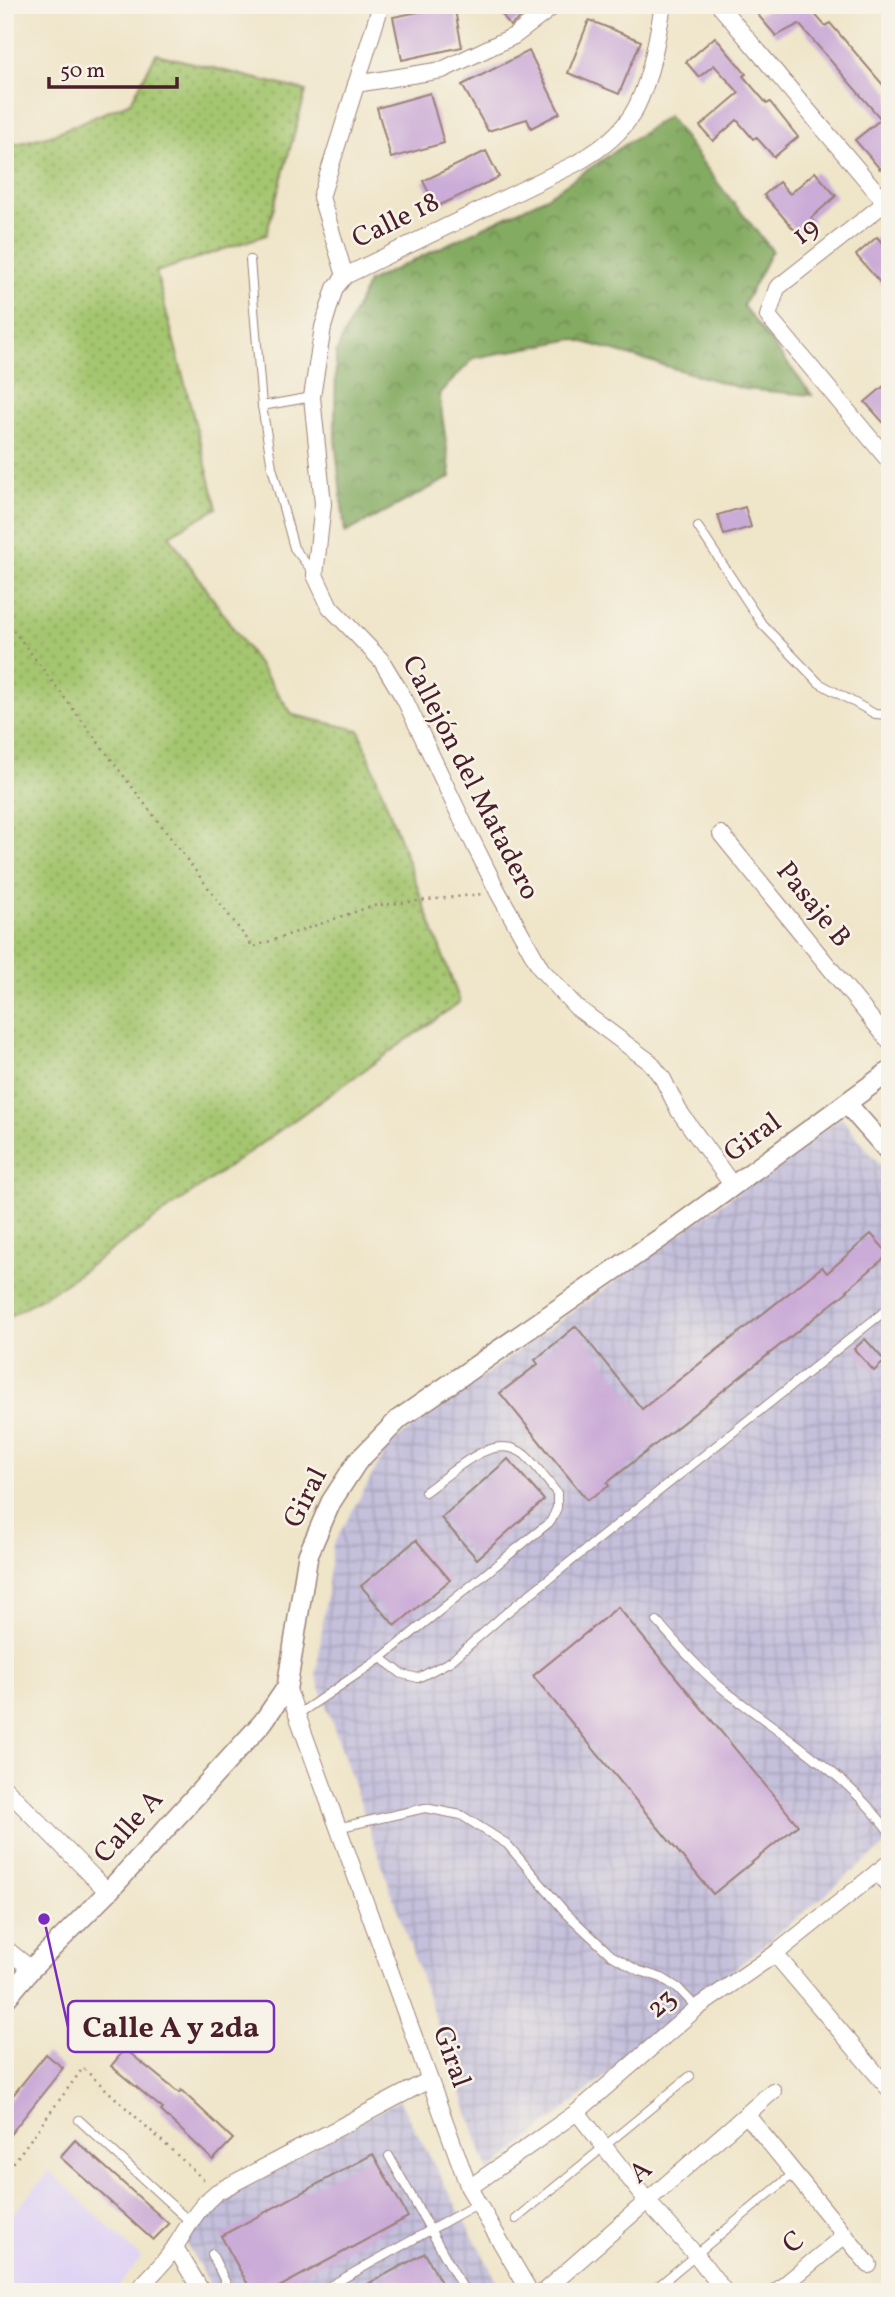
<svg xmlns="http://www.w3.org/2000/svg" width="895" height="2297" viewBox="0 0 895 2297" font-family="Vollkorn,serif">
<defs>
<pattern id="industrial-grid" width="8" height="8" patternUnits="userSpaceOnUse" patternTransform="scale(1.75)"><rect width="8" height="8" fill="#c4c0db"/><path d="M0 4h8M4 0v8" fill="none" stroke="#aaa5bc"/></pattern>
<pattern id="grass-dots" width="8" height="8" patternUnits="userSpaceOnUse" patternTransform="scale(1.75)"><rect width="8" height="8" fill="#a5c66f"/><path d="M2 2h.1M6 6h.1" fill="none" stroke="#88a05b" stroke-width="1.8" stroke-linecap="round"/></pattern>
<pattern id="forest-crowns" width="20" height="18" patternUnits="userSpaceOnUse" patternTransform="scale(1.75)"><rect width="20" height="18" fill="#84ab62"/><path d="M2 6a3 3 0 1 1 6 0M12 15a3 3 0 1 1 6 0" fill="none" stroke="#6e8b51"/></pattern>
</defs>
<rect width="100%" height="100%" fill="#f7f3e8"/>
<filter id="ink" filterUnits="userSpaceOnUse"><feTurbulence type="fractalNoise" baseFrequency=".0143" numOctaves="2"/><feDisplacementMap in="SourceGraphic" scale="14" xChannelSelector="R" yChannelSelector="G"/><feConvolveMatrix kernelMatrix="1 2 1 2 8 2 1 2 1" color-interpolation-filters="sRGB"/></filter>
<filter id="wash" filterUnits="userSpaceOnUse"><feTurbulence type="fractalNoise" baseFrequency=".00686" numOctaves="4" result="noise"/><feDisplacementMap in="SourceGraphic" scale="28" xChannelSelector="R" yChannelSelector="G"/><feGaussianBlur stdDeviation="1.57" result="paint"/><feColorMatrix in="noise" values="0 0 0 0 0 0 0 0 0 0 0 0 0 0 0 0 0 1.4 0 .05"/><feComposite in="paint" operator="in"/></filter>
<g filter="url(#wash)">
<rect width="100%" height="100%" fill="#efe5c9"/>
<polygon fill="#e0d4f4" points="50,2171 141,2258 114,2292 5,2292 5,2222"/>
<g fill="url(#industrial-grid)">
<polygon points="841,1117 890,1177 890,1841 489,2172 316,1676 333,1545 390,1444"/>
<polygon points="399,2100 503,2292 213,2292 186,2242 206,2209"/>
</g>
<polygon fill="url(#grass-dots)" stroke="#78724d" stroke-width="2" points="156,54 306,91 266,235 156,272 217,508 169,535 293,715 359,730 460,1002 58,1288 5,1319 5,147 51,135 131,102"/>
<polygon fill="url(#forest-crowns)" stroke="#676546" stroke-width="2" points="668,116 723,190 772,250 743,306 812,395 744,389 574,339 474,358 439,394 451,477 345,533 335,438 336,353 368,282 545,198"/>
<g id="blocks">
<g fill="#cbabd7">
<polygon points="454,5 462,47 402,60 393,17"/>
<polygon points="496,5 537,5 510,26"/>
<polygon points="775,5 807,5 825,26 830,23 890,93 890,160 880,169 855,140 881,119 799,24 776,36 758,15"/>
<polygon points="589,20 641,41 619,94 568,73"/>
<polygon points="715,37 746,74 743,76 767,104 770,102 798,137 774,157 756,137 753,139 737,120 713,141 700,126 739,93 714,65 699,77 686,62"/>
<polygon points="529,51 560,113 531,128 527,119 488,131 462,85"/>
<polygon points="430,93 444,143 391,158 377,108"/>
<polygon points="486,151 499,177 436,207 423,181"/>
<polygon points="815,172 836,196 811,218 813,221 798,234 764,195 779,182 790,194"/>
<polygon points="877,237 890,252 890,294 856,255"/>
<polygon points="890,381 890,430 865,402"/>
<polygon points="745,507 751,527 724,535 718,515"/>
<polygon points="871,1234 889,1254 847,1290 848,1291 607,1483 609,1486 587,1500 500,1393 538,1364 535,1360 576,1326 642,1409 822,1267 827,1273"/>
<polygon points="865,1339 885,1361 874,1371 854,1349"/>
<polygon points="508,1459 544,1500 477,1559 441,1518"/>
<polygon points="416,1540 450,1580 395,1626 361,1586"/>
<polygon points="618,1607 798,1825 713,1894 533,1676"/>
<polygon points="125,2049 179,2093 181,2090 233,2139 213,2160 161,2111 163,2109 111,2066"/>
<polygon points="46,2054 63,2068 5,2141 5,2105"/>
<polygon points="75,2140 169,2224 153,2240 60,2157"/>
<polygon points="373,2154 408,2217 270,2292 252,2292 221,2236"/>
<polygon points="425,2253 446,2292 353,2292"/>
</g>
</g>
</g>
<g filter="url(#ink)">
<use href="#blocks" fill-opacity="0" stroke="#9c827a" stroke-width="2"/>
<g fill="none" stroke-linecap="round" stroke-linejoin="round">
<defs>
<g id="service">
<polyline points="250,260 262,406 272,467 294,548 313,572"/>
<polyline points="262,406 312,397"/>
<polyline points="698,527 762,624 819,683 875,714 890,715"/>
<path d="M657,1621C679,1646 701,1672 728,1693C781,1733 852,1779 890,1833"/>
<polyline points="381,1658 402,1674 418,1678 451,1661 506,1613 890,1307"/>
<path d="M297,1715L381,1658L551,1521L557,1508V1493C547,1481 537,1466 525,1455C493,1429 451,1474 425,1492"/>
<polyline points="337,1828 425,1808 461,1815 507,1844 566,1913 611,1955 637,1970 662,1978 678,1988 697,2008"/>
<polyline points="79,2120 189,2221"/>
<polyline points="389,2156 465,2292"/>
<polyline points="516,2219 690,2076"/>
<polyline points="212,2254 230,2292"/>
<polyline points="319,2292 477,2204"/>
<polyline points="651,2292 794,2173"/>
</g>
<g id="minor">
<path d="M663,5C657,39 649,91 629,119C615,139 596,152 575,164L345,276L335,288L323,327L312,397L323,504L315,575L330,607L381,660L405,700L463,822L498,892L541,969L576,1007L650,1062L663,1079L679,1111L733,1186"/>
<polyline points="719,5 890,208"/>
<polyline points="356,84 442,70 514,36 555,5"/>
<polyline points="890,199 777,288 768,316 890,462"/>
<polyline points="345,276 321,197 381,5"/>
<polyline points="721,834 890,1042"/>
<polyline points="287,1687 469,2188 530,2292"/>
<polyline points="5,1788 108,1892"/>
<polyline points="877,1872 890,1887"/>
<polyline points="5,1948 31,1969"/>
<polyline points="775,1954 890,2090"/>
<polyline points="577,2112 648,2202 697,2256 725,2292"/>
<polyline points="746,2114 869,2265"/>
<polyline points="469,2188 577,2112 697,2008 775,1954 890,1862"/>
<polyline points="175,2247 202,2292"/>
<path d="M136,2292C149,2277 166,2262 176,2245C189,2225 198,2207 217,2192L429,2080"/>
<polyline points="543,2292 773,2091"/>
<polyline points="776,2292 845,2235"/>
</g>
<g id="tertiary">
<polyline points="847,1104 890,1153"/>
<polyline points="5,2000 31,1969 108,1892 263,1722 287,1687 308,1555 331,1502 357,1462 399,1419 678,1226 890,1071"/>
</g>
</defs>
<use href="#service" stroke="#9c827a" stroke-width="10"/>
<use href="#minor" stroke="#9c827a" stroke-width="18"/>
<use href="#tertiary" stroke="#9c827a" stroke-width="22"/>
<g stroke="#9c827a" stroke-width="2.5" stroke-dasharray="2 5" stroke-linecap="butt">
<polyline points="5,619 253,947 372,906 482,894"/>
<polyline points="5,2174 83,2068 204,2180"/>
</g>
<use href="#service" stroke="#fff" stroke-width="8"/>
<use href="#minor" stroke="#fff" stroke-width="16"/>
<use href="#tertiary" stroke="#fff" stroke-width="19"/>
<polyline stroke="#4a1f2b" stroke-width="5" points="5,8 34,5"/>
</g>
</g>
<g text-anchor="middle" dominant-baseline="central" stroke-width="5" stroke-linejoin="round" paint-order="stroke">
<g font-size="28" fill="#4a1f2b" stroke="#f7f3e8">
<text transform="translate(396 221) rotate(-26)">Calle 18</text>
<text transform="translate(806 232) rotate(-38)">19</text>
<text transform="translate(470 778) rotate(63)">Callejón del Matadero</text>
<text transform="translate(813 905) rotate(51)">Pasaje B</text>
<text transform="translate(753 1138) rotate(-36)">Giral</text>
<text transform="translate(306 1498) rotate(-63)">Giral</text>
<text transform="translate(129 1827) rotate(-48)">Calle A</text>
<text transform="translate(662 2004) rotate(-41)">23</text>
<text transform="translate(451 2057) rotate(70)">Giral</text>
<text transform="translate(641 2172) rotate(-41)">A</text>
<text transform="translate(794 2243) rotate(-40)">C</text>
</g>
</g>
<path fill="none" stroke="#7b2cbf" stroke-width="2.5" d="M44 1919L68 2027"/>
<circle fill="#7b2cbf" stroke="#f7f3e8" stroke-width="2.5" cx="44" cy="1919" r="7"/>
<rect fill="#f7f3e8" stroke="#7b2cbf" stroke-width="2.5" x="68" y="2001" width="206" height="51" rx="7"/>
<g font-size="30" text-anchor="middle" font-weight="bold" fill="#4a1f2b">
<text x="171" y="2037">Calle A y 2da</text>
</g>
<rect width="895" height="2297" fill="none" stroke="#f7f3e8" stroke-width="28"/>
<path d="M49 77v10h128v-10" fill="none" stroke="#4a1f2b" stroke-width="3.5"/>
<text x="60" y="77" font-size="21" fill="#4a1f2b" stroke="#f7f3e8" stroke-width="5" paint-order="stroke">50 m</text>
</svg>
